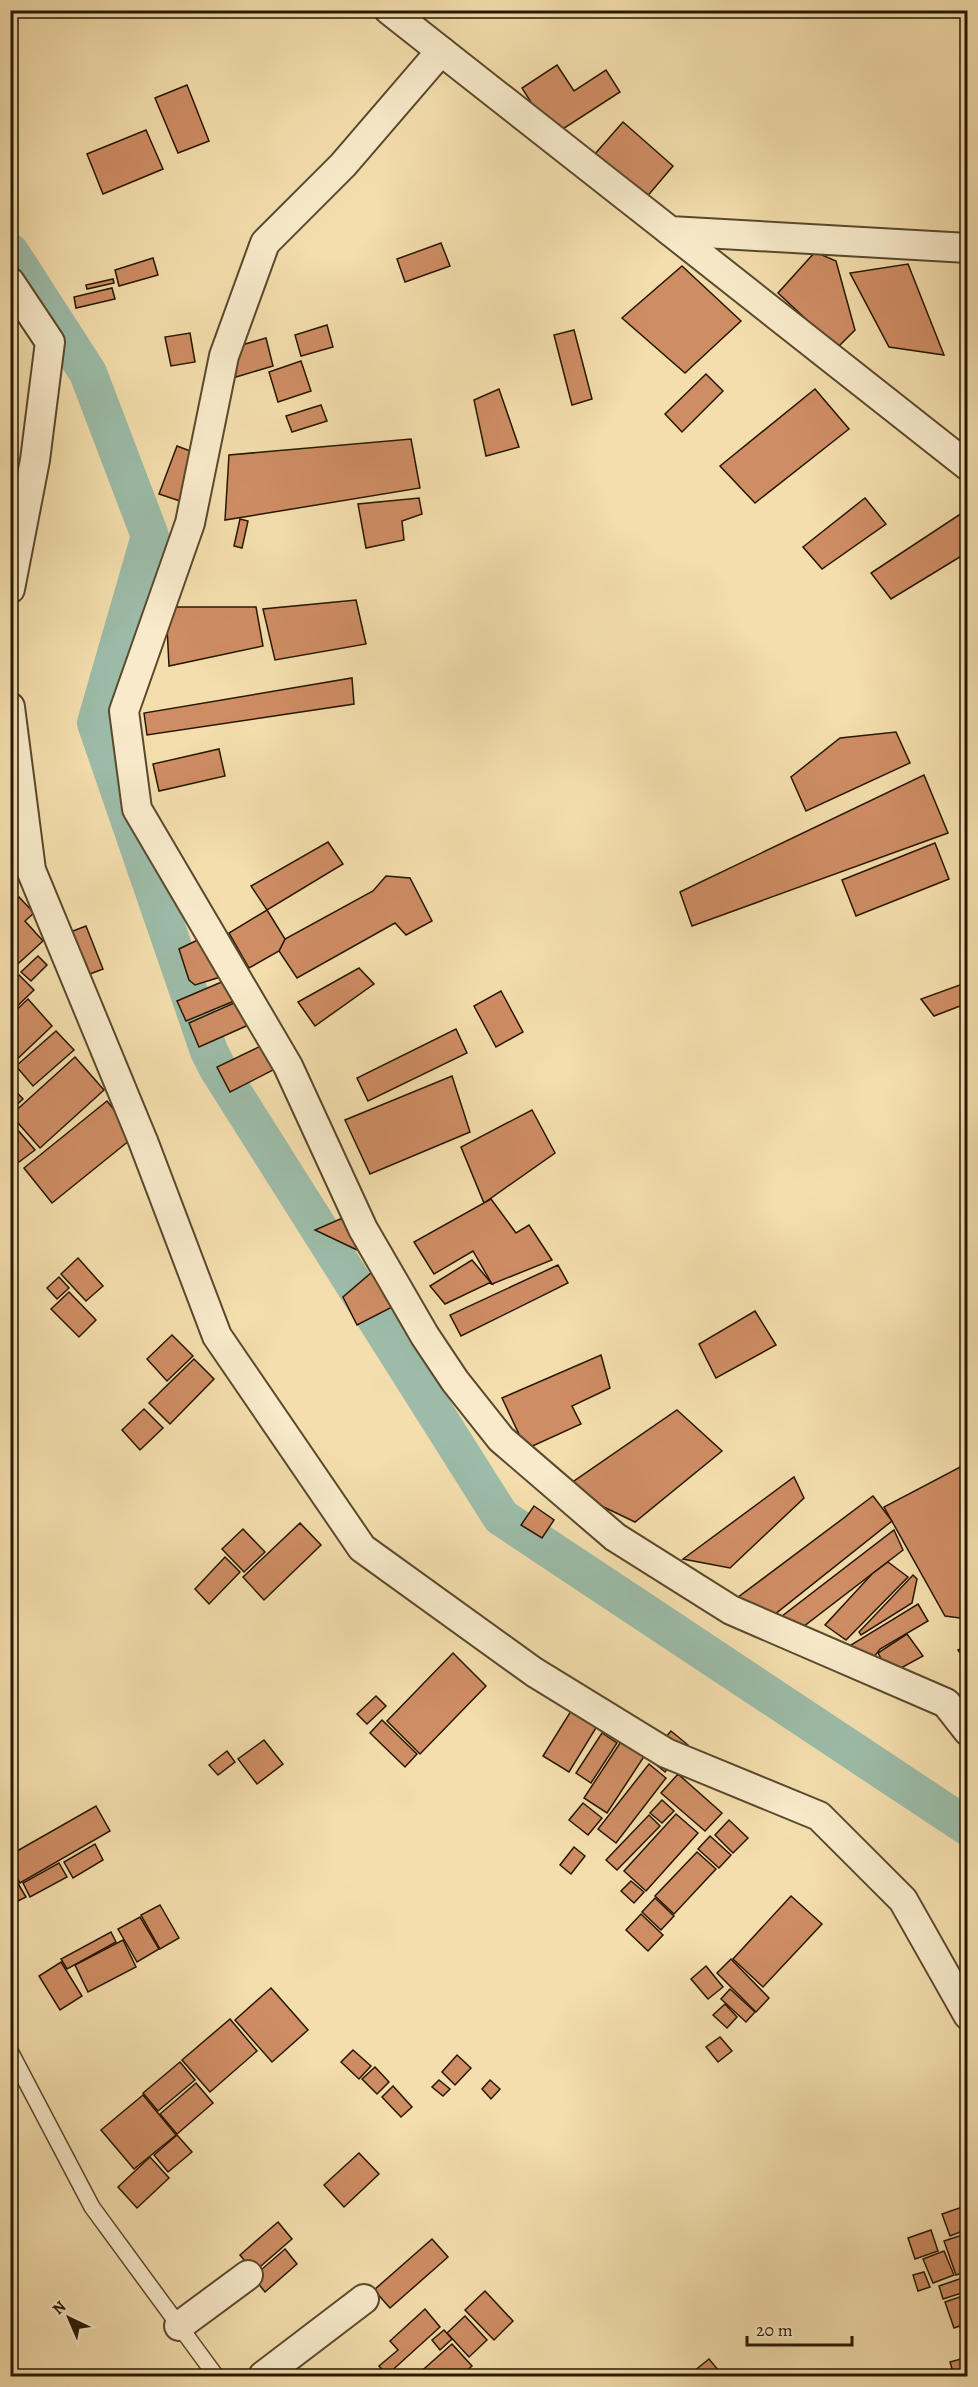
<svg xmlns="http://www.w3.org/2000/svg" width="978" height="2387" viewBox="0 0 978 2387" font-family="Alegreya,serif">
<rect width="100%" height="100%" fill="#f4dead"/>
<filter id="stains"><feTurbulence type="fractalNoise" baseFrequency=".00333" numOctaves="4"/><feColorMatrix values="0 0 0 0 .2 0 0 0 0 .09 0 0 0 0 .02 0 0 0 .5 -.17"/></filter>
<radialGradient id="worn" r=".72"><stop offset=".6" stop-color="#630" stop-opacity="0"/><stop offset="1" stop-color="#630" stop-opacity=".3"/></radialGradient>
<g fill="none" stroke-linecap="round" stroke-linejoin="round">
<polyline stroke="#9cbca9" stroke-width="38" points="10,252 88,373 150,536 96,723 209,1051 217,1067 501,1517 968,1827"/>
</g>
<g fill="#cf8d64" stroke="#271701" stroke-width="1.5">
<polygon points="557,65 574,91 606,70 620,92 552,136 522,88"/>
<polygon points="187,85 209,141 178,153 155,98"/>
<polygon points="623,122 673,166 645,199 594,155"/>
<polygon points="146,130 163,169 103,194 87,154"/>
<polygon points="441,243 450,266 405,282 397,259"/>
<polygon points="815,252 836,261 855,330 837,348 778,293"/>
<polygon points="153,258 158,275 119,286 115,270"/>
<polygon points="908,264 944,355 889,347 850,273"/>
<polygon points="682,266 741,321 685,373 622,318"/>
<polygon points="113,279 114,283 87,289 86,285"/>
<polygon points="112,288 115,299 76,308 74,297"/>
<polygon points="327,325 333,347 301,356 295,335"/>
<polygon points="574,330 592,399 572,405 554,335"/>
<polygon points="190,333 195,362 171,366 165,337"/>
<polygon points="266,338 273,366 236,377 228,349"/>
<polygon points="301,361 311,391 278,402 269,372"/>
<polygon points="706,374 723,391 682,432 665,414"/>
<polygon points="499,389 519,447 486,456 474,400"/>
<polygon points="815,389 849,429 755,503 720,466"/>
<polygon points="321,405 327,421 292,432 286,416"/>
<polygon points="411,439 420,488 225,520 229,455"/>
<polygon points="177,446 206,457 189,504 159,494"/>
<polygon points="419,498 422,514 402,521 404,540 366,548 358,504"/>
<polygon points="865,498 886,524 822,569 803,547"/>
<polygon points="968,509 968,552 891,599 871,573"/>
<polygon points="240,519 248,521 242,548 234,546"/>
<polygon points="356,600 366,644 275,660 263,609"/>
<polygon points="166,607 256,607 263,646 169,666"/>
<polygon points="352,678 354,704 147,735 144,713"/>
<polygon points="896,732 910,763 806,811 791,777 840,738"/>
<polygon points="219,749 225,776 159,791 153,764"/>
<polygon points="924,775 948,833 692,926 680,892"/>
<polygon points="328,842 343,864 267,910 251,886"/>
<polygon points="935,843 949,879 856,916 842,880"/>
<polygon points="386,876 410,878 432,921 406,935 395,923 297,978 279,951 285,939 373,891"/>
<polygon points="19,897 34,913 25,921 43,941 10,971 10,905"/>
<polygon points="267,910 285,939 279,951 249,968 229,933"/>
<polygon points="86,926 103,969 77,979 60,936"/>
<polygon points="206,936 230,974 195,985 189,980 179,949"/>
<polygon points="38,956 47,965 31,981 21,972"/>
<polygon points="359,968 374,984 315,1026 298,1002"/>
<polygon points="19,975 34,990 10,1013 10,983"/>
<polygon points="231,978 239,999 186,1021 177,1001"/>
<polygon points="968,982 968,1003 934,1016 921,999"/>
<polygon points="501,991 523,1032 496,1047 474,1006"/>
<polygon points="28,999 52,1026 12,1064 10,1016"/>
<polygon points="243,999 253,1023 199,1047 189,1023"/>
<polygon points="456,1029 467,1053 368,1101 357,1078"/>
<polygon points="56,1031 74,1050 33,1086 16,1066"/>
<polygon points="265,1044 277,1068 230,1092 217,1067"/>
<polygon points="75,1057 104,1090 40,1148 11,1115"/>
<polygon points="452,1076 470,1132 370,1174 345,1120"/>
<polygon points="10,1085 23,1099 10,1111"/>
<polygon points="107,1101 135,1136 52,1203 24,1168"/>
<polygon points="532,1110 555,1153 484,1203 461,1147"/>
<polygon points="10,1121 35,1150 15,1165 10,1159"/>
<polygon points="491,1199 516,1233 529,1225 552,1260 492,1284 473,1251 434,1274 414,1242"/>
<polygon points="345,1217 374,1258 315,1230"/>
<polygon points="78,1258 103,1286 86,1301 61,1274"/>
<polygon points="472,1260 492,1284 489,1283 445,1304 430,1286"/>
<polygon points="558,1265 568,1283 461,1336 450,1315"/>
<polygon points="379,1266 398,1304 357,1325 343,1297"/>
<polygon points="59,1277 69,1288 57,1299 47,1288"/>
<polygon points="69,1292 96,1320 79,1337 51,1309"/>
<polygon points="755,1311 776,1345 716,1378 699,1344"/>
<polygon points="172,1335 193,1356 167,1381 147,1359"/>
<polygon points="601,1355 610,1388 572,1406 581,1424 526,1449 502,1398"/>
<polygon points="194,1359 214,1379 170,1424 149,1403"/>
<polygon points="144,1409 163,1428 140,1450 122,1430"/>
<polygon points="677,1410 722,1451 635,1522 564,1488"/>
<polygon points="964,1465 968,1465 967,1619 945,1616 884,1507"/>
<polygon points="794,1477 804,1498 730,1568 683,1559"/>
<polygon points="873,1496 892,1521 755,1630 733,1601"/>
<polygon points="534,1506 554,1520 542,1538 521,1525"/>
<polygon points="300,1523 321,1545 264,1600 243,1577"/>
<polygon points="243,1529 265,1552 244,1572 222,1549"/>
<polygon points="894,1530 903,1550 795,1633 777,1620"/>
<polygon points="225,1557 240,1572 209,1604 195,1589"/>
<polygon points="888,1562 908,1577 846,1640 825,1625 872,1574"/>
<polygon points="913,1575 917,1579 912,1603 861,1635 859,1632"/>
<polygon points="918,1604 928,1621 880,1649 868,1665 846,1648"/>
<polygon points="907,1634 923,1656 890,1674 878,1653"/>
<polygon points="968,1645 968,1664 958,1650"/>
<polygon points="453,1653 486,1686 420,1754 387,1721"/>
<polygon points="376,1696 386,1706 367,1724 357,1714"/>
<polygon points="576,1703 602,1718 569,1772 543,1756"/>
<polygon points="382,1720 417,1754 405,1767 370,1733"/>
<polygon points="671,1731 688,1745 665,1772 648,1758"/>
<polygon points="10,1732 17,1742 10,1746"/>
<polygon points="602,1733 617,1743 591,1783 576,1773"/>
<polygon points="264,1740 283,1764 257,1784 238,1759"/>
<polygon points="622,1740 645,1755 607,1813 584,1798"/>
<polygon points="227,1751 235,1762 218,1775 209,1765"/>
<polygon points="649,1764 666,1778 616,1843 598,1829"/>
<polygon points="678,1774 722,1813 705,1831 661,1793"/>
<polygon points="662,1800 674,1811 662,1823 650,1813"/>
<polygon points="583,1803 602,1818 588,1835 569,1820"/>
<polygon points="96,1806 110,1831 20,1883 10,1867 10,1855"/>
<polygon points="676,1814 698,1833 646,1891 624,1871"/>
<polygon points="649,1815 660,1826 617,1870 606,1860"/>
<polygon points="729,1820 748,1838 733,1853 715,1835"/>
<polygon points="710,1836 731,1855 719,1868 698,1849"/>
<polygon points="95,1844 103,1860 73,1878 64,1862"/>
<polygon points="574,1847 585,1856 571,1874 560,1865"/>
<polygon points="697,1852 716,1869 674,1914 655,1896"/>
<polygon points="59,1863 67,1877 30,1897 23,1883"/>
<polygon points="10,1870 26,1897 16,1902 10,1892"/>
<polygon points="631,1881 644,1892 634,1903 621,1891"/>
<polygon points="791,1896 822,1924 763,1987 733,1959"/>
<polygon points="655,1898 674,1916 661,1930 642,1912"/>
<polygon points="160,1905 179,1938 160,1949 141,1915"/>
<polygon points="641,1914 663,1935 648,1951 626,1930"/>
<polygon points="140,1917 159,1949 137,1962 118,1929"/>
<polygon points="111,1932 116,1942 67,1969 61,1959"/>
<polygon points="123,1940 136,1967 88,1992 75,1965"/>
<polygon points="731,1959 769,1998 756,2012 717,1973"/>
<polygon points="61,1962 82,1996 60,2010 39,1976"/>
<polygon points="706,1966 723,1987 708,1999 691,1979"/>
<polygon points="271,1988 308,2030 272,2062 235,2020"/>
<polygon points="730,1989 755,2012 746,2022 721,1999"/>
<polygon points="725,2004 737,2017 727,2028 713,2015"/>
<polygon points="230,2019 257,2051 210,2092 182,2060"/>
<polygon points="720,2037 732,2051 718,2062 706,2047"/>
<polygon points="353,2050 371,2066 359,2079 341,2062"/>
<polygon points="457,2055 471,2068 455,2085 442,2072"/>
<polygon points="180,2062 195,2080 158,2111 143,2093"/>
<polygon points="375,2067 389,2082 377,2094 362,2079"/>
<polygon points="439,2080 450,2089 443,2096 432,2087"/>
<polygon points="490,2080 500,2089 491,2099 482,2089"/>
<polygon points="196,2083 213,2103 177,2134 160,2114"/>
<polygon points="393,2086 412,2107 401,2117 382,2097"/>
<polygon points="143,2095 176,2135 134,2169 101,2130"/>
<polygon points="177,2135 192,2152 168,2172 154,2155"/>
<polygon points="359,2153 379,2174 344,2207 324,2185"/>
<polygon points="150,2157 169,2178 137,2208 118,2187"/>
<polygon points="968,2205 968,2229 950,2236 942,2214"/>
<polygon points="278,2222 292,2239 254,2272 240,2255"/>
<polygon points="931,2230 938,2251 915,2259 908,2238"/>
<polygon points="968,2233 968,2271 956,2275 944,2241"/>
<polygon points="432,2239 448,2257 390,2308 374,2290"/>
<polygon points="285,2249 297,2264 265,2292 253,2277"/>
<polygon points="944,2251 954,2275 933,2283 923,2259"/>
<polygon points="924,2272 930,2287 918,2291 913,2275"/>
<polygon points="968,2276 968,2291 943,2299 939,2286"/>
<polygon points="485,2291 513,2321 494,2340 465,2310"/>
<polygon points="968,2294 968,2323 954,2328 945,2302"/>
<polygon points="425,2309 440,2327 387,2375 379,2366 398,2350 390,2341"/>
<polygon points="465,2316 487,2340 469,2357 447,2333"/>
<polygon points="968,2326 968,2345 961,2328"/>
<polygon points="444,2330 452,2339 440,2350 432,2340"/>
<polygon points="452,2344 472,2366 461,2376 416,2376"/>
<polygon points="968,2357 968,2376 954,2376 950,2362"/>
<polygon points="709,2359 723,2376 688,2376"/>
</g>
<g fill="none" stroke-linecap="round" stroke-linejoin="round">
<defs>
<polyline id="lane" points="10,2051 92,2207 216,2376"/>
<g id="street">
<polyline points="389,10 441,51 343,165 265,243 224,356 190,523 124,711 137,809 288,1066 363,1229 425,1336 455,1381 501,1439 615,1537 731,1610 946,1703 968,1731"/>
<polyline points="441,51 670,231 968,248"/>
<polyline points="670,231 968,466"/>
<polyline points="10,282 50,342 35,460 10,589"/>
<polyline points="10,707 31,870 143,1141 217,1336 362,1548 534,1672 666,1753 819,1816 903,1900 968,2015"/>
<polyline points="179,2326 248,2275"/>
<polyline points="263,2376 364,2299"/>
</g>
</defs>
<use href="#lane" stroke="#5a492c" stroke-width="18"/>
<use href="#street" stroke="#5a492c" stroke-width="32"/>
<use href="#lane" stroke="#f8eaca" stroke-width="15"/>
<use href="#street" stroke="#f8eaca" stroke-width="28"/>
</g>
<rect width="978" height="2387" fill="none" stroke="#f4dead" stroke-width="36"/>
<rect x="12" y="12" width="954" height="2363" fill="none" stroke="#271701" stroke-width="3"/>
<rect x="18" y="18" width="942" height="2351" fill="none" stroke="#271701" stroke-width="1.5"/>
<g transform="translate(69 2318) rotate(316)" stroke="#f8eaca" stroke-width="4.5" paint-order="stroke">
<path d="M0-4.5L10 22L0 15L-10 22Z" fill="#271701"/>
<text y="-9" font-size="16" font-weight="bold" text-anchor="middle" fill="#271701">N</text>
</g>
<path d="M747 2336v9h105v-9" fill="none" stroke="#271701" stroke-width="3"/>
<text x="756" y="2336" font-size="18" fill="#271701" stroke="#f8eaca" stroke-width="4.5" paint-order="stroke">20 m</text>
<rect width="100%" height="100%" filter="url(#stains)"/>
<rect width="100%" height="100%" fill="url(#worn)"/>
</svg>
